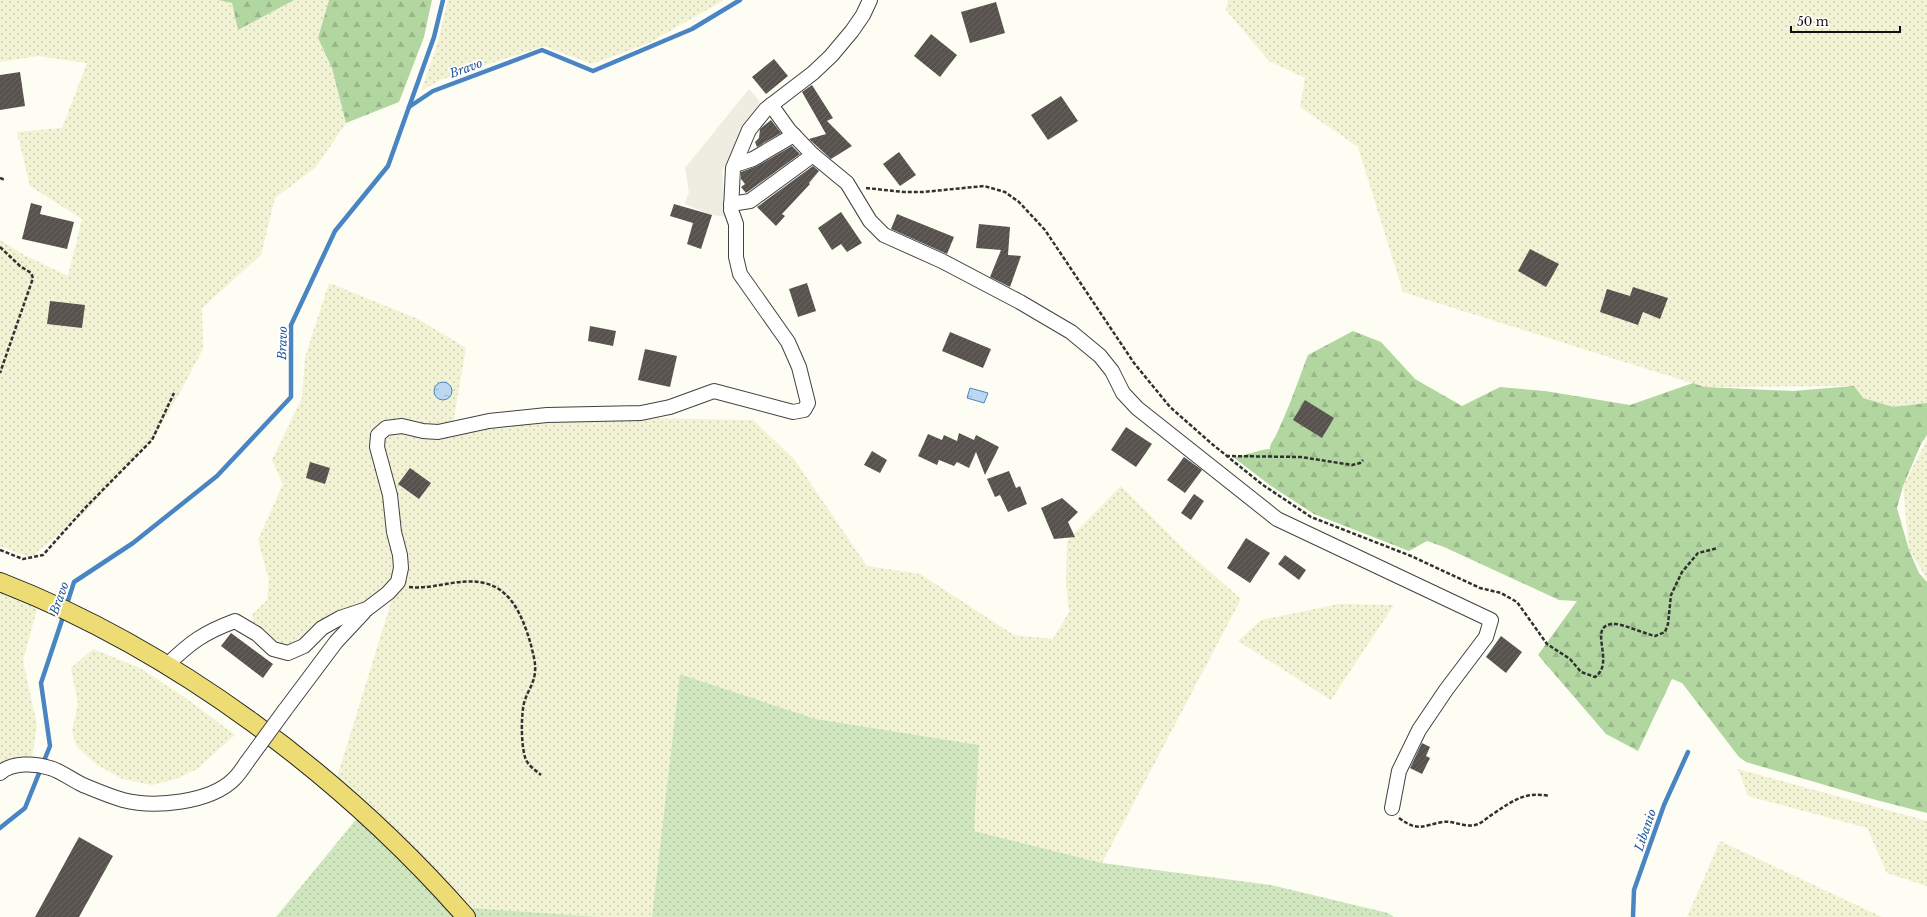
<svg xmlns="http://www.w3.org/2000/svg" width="1927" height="917" viewBox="0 0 1927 917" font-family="'Libre Baskerville',serif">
<defs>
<pattern id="farmland-dots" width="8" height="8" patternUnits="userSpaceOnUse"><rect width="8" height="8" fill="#f2f2d4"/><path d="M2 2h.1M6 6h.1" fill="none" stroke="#ceceb5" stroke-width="1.8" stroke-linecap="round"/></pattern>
<pattern id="grass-dots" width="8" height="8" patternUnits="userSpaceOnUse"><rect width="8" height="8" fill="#cfe6be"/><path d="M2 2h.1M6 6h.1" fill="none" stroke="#b1c4a2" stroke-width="1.8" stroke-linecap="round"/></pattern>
<pattern id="forest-firs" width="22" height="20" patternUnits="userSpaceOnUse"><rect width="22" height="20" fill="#b2d69f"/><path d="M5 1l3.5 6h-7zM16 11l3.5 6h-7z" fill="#98b688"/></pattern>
<pattern id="water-ripples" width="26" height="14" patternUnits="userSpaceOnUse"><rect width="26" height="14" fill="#bbd7f1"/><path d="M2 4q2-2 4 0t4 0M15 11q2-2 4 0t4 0" fill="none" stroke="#a0b7cd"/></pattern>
<pattern id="building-hatch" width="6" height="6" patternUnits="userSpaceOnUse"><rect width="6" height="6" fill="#57524d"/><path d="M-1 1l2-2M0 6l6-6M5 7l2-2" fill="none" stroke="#6a6662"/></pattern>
</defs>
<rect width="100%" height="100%" fill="#fefdf3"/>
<g fill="url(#farmland-dots)">
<polygon points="0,0 218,0 232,3 238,30 294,0 329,0 318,38 332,68 346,123 316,167 275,198 261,255 202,308 203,349 179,394 152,440 83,514 30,558 0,546 0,240 24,255 68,276 82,219 30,186 17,132 62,128 87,63 38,56 0,62"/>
<polygon points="448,0 724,0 647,44 592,64 544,46 440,80 421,91 438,42"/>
<polygon points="1228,0 1927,0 1927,406 1894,407 1863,398 1853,386 1704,387 1403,292 1358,147 1300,107 1305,78 1269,61 1226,10"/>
<polygon points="329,283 418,319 466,348 452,430 489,421 641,418 753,420 794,459 867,566 920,574 1014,635 1053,639 1069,612 1066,584 1067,541 1121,486 1186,551 1241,599 1102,863 973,831 978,745 816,719 681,674 652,917 600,917 457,907 334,787 397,583 288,653 257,634 252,615 267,600 269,580 258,540 283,484 272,460 302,398 305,357"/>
<polygon points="1927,440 1927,579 1909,550 1903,486"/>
<polygon points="0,582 40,598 23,661 37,725 31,765 0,773"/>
<polygon points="1339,604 1394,605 1331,700 1238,641 1261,620"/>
<polygon points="93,649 140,668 190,701 235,735 197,769 176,779 152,785 123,779 97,765 77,747 72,731 78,704 71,668"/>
<polygon points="1738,769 1927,821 1927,886 1887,873 1867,828 1748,796"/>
<polygon points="1720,841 1882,917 1687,917"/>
</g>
<g fill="url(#grass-dots)">
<polygon points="680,674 816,719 979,745 974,831 1102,863 1271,885 1388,913 1394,917 652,917"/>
<polygon points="363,811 457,907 600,917 276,917"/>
</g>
<g fill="url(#forest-firs)">
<polygon points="218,0 294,0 238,30 232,3"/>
<polygon points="329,0 432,0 424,37 399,102 346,123 332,68 318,38"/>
<path d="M1353,331L1381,342L1415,379L1462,406L1500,387L1545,391L1630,405L1693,383L1704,387L1793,391L1854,386L1863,398L1894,407L1927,403V435L1921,444L1903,486L1897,508L1909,550L1919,573L1927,582V813L1876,800L1746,762L1739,757L1682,683L1672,679L1638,751L1606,734L1538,655L1577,601L1559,600L1444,547L1427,541L1409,551L1314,514L1271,486L1233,457C1246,456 1257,450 1270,449C1270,442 1275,439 1277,433C1289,408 1298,381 1308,355Z"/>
</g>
<polygon fill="#efede1" points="749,89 760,102 722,171 724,198 730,217 712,215 684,204 689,193 685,168"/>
<g fill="url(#water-ripples)" stroke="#4985c2">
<circle cx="443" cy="391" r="9"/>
<polygon points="970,388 988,393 984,403 967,398"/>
</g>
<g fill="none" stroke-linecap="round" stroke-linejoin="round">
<g stroke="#4985c2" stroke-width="4.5">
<polyline points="409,107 434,37 443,0"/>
<polyline points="66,607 74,582 133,543 217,476 291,397 291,325 335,231 388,166 409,107 433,91 542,50 593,71 692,29 740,0"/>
<polyline points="0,828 25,808 50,746 41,683 64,614"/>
<polyline points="1633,917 1634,890 1664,805 1688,752"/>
</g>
</g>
<g fill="url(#building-hatch)">
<polygon points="996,2 1005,33 970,43 961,12"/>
<polygon points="931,34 957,55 940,77 914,56"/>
<polygon points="774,59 788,76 766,94 752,77"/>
<polygon points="20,72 25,106 0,110 0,75"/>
<polygon points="812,85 833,118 827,121 852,146 831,159 809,139 826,134 802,92"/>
<polygon points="1061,96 1078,121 1048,140 1031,115"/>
<polygon points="771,120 781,133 757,147 755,142 759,138 760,129"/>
<polygon points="792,146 800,154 746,193 741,187 745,184 741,179 741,172 757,166"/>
<polygon points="899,152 916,175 900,186 883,164"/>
<polygon points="813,166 819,171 809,183 810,184 782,214 785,216 776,226 757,207"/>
<polygon points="31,203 42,206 40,214 74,222 67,249 22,239"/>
<polygon points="674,204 712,215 701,249 687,244 693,223 670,216"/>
<polygon points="841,212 862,243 847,252 841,244 832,250 818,228"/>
<polygon points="897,214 954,237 947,254 891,229"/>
<polygon points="979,224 1010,227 1008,255 1021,256 1010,287 990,277 1001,250 976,248"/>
<polygon points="1530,249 1559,264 1546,287 1518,271"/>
<polygon points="807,283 816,311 798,317 789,289"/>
<polygon points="1633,287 1668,298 1660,319 1643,312 1638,325 1600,312 1607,289 1630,296"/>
<polygon points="50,301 85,305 82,328 47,324"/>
<polygon points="590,326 616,331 613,346 588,341"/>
<polygon points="950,332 991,349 983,368 942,351"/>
<polygon points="645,349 677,356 670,387 638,380"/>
<polygon points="1305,400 1334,418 1322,438 1293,420"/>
<polygon points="1126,427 1152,444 1136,467 1111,450"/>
<polygon points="959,433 974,440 976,435 999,447 985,475 976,452 969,468 957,462 954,466 939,460 937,465 918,456 928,434 942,440 944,435 957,441"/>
<polygon points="872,451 887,460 880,473 864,465"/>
<polygon points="1184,457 1202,470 1185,493 1167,480"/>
<polygon points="310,462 330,468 325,484 306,478"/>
<polygon points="410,468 431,483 419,499 398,484"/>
<polygon points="1009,471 1016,488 1020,486 1027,504 1008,512 1000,495 995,497 987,479"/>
<polygon points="1194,494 1204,501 1191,520 1181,513"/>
<polygon points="1062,498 1078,512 1068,522 1075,537 1054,539 1041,508"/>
<polygon points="1246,538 1270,553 1250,583 1227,568"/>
<polygon points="1285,555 1306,570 1299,580 1278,564"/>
<polygon points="231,633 273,664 263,678 221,646"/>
<polygon points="1501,636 1522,652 1506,673 1486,657"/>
<polygon points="1422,743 1430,747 1426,756 1430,758 1422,774 1410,768"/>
<polygon points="79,837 113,856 79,917 35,917"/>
</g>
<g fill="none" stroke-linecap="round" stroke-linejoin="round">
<defs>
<g id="minor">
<polyline points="771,105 789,130 813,155 847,183 870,221 884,235 942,261 1020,302 1071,332 1100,356 1112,371 1123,393 1137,408 1277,519 1491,620 1486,637 1446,690 1419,730 1399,771 1392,808"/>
<polyline points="735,165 753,159 794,135"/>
<polyline points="731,204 750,201 813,155"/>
<path d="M167,665C191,642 203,633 235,621L257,634L273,649L288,653L304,646L322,628L340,618L367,609L388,593L398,582L401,568L400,555L394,532L390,495L377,447L378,435L386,428L402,426L423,431L438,432L489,421L547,415L641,413L670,407L714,391L793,412L804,410L808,403L799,367L788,342L740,274L736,257V224L731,210L733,168L749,130L766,109L813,73L831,56L852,31L863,15L870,0"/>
<polyline points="285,710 336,642 364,612"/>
<path d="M0,773C12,762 35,763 50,768C61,771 72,780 83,785C95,790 109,796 123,800C154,808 210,803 234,779C239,774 243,768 247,762"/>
</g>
<path id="major" d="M0,582C175,650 342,776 466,917"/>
</defs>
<use href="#minor" stroke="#424242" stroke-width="16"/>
<use href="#major" stroke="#202020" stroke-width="20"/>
<g stroke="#313131" stroke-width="2.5" stroke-dasharray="4 2" stroke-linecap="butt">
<polyline points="0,178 5,180"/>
<path d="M866,188L904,192H923L984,186L1005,192L1019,202L1045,230L1134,363L1170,407L1212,444L1263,485L1311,517L1411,556L1480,588L1501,593L1517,602L1547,644L1570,659L1581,672L1595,677C1617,662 1584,623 1616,624C1625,625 1646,634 1655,636L1665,632L1668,624L1671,595L1682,572L1698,553L1718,548"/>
<polyline points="0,247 20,266 31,273 33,278 0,373"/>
<polyline points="1226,456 1301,457 1352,465 1360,463 1363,460"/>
<polyline points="0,550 23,559 43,555 85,508 152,440 174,393"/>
<path d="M409,587C435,590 459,577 484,583C513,589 524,621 531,645C533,654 536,663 535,672C534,684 527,692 524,703C521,716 521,744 525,757C527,765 535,770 541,775"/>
<path d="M1399,818C1418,832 1422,826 1442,822C1455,820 1465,829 1478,824C1483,822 1488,817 1493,814C1512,801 1526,791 1549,796"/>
</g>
<use href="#minor" stroke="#fff" stroke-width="14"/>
<use href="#major" stroke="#eddc74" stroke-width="18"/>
<defs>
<polyline id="minor-bridge" points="247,762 285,710"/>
</defs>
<use href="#minor-bridge" stroke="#424242" stroke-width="16" stroke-linecap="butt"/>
<use href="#minor-bridge" stroke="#fff" stroke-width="14"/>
</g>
<g text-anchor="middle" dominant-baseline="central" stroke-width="4" stroke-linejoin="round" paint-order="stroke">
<g font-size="12" font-style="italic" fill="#225897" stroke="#fff">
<text transform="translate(466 68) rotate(-20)">Bravo</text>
<text transform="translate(282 343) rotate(-88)">Bravo</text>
<text transform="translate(59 598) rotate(-70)">Bravo</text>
<text transform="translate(1645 830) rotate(-71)">Libanio</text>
</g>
</g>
<path d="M1791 26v6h109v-6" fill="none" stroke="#0f0f0f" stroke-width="2"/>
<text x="1797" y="26" font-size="12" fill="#0f0f0f" stroke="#ffffff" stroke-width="3" paint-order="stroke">50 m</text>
</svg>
